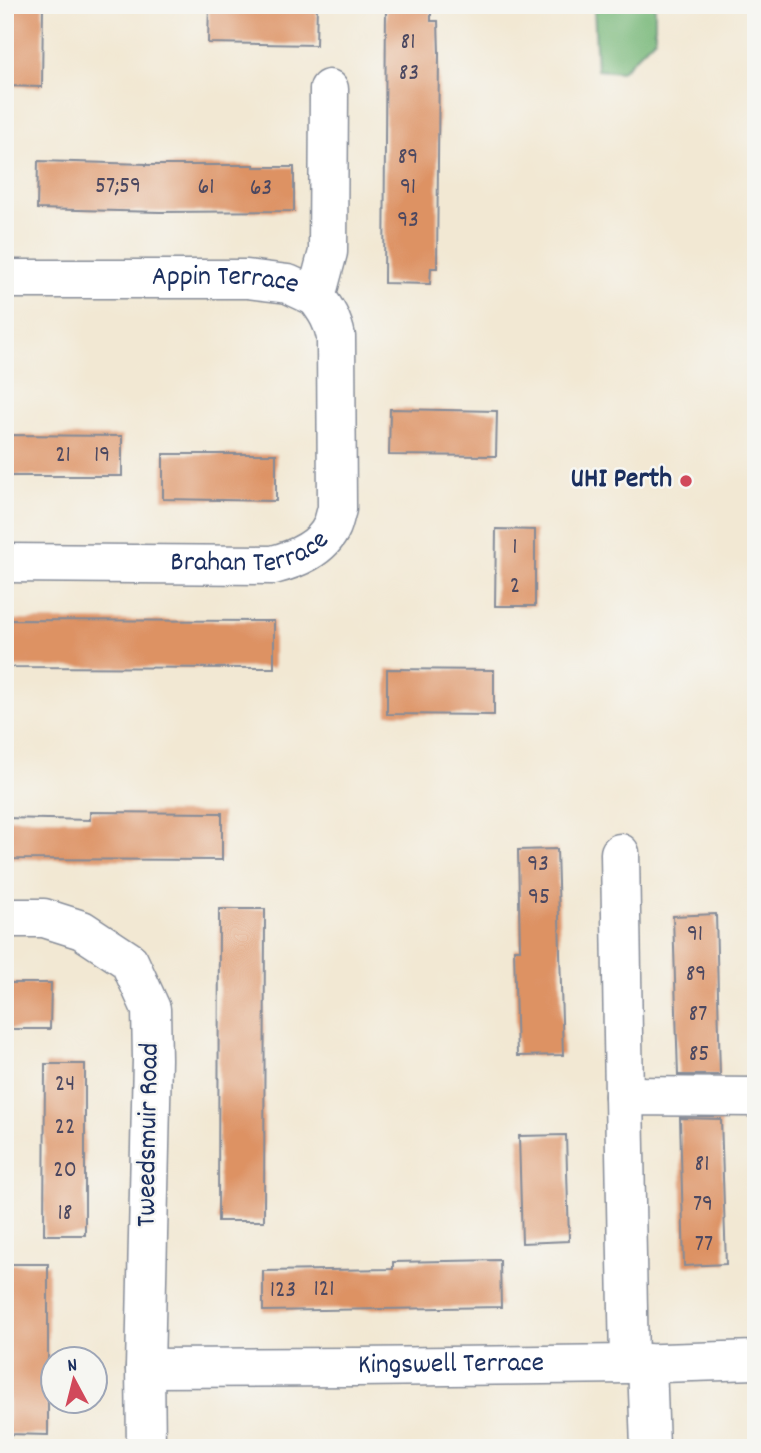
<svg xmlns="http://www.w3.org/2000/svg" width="761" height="1453" viewBox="0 0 761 1453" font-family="Dekko,sans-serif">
<rect width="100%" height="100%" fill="#f6f6f2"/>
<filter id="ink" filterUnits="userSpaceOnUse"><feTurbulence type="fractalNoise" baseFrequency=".0143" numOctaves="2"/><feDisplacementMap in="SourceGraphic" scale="14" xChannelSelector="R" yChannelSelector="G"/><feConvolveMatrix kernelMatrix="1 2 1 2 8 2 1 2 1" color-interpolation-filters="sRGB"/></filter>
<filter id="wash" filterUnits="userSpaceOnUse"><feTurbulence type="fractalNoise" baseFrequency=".00686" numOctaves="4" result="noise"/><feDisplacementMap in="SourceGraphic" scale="28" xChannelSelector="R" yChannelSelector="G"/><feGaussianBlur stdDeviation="1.57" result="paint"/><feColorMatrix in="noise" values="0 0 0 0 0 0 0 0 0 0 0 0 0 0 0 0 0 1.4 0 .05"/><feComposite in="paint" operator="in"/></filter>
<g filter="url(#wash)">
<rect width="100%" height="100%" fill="#f2e8d3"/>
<polygon fill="#78b879" stroke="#4a746c" stroke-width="2" points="594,5 655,5 655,38 621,72 597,70"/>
<g id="blocks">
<g fill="#dd9264">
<polygon points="5,5 43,5 42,87 5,86"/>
<polygon points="209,5 317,5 316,45 208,43"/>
<polygon points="386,5 431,5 431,21 438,21 439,53 437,268 431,268 430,284 384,283"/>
<polygon points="38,161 146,164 146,165 254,165 254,167 294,167 294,211 160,212 37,209"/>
<polygon points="390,409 497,411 496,456 389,455"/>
<polygon points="5,435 122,436 122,476 5,476"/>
<polygon points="163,454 276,454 276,501 163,499"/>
<polygon points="496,529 535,530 535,606 495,606"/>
<polygon points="8,620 274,621 274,668 7,667"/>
<polygon points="387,669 494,670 494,715 387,714"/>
<polygon points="90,812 222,813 222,860 5,859 5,818 90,820"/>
<polygon points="557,849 563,1055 517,1056 514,949 520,949 518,850"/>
<polygon points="219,909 265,909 264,1221 218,1221"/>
<polygon points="716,914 720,1075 678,1075 673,916"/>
<polygon points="5,983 51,983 50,1029 5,1029"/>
<polygon points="45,1064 85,1064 85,1235 44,1235"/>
<polygon points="680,1118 721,1119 726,1264 684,1266"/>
<polygon points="566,1135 569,1241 522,1243 519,1136"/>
<polygon points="500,1260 501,1307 263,1311 263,1271 393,1269 393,1262"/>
<polygon points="8,1264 48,1264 48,1435 8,1434"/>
</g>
</g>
</g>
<g filter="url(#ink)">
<use href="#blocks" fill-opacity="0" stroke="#868c98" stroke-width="2"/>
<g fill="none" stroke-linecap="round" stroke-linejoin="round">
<defs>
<g id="minor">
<path id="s1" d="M5,279H247L288,284L316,297L328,252L329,89"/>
<path id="s2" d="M5,563L273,565C296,559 322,549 332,526C334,521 335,515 337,509L336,337C333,321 326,310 316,297"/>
<polyline points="620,853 624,1096"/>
<polyline points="5,918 44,918 82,930 129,961 151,1009 152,1059 145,1368 146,1448"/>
<polyline points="647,1363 650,1448"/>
<polyline points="629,1364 624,1096 756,1097"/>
<path id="s3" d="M145,1368L358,1367L629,1364L756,1360"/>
</g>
</defs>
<use href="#minor" stroke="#868c98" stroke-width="41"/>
<use href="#minor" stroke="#fff" stroke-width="38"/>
</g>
</g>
<circle fill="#d1495b" stroke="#f6f6f2" stroke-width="2.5" cx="686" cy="481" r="7"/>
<g text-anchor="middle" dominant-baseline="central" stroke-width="5" stroke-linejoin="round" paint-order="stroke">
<g font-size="24" fill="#4c4860">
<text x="408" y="43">81</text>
<text x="409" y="74">83</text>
<text x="408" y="158">89</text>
<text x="118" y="187">57;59</text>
<text x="206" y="188">61</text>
<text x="408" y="188">91</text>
<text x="261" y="189">63</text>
<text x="408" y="221">93</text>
<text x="63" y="456">21</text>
<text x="102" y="456">19</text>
<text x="515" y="548">1</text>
<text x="515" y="587">2</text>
<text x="538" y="865">93</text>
<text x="539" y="898">95</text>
<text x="695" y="935">91</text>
<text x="696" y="975">89</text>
<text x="698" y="1015">87</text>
<text x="699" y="1055">85</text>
<text x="65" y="1085">24</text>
<text x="65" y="1128">22</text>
<text x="702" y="1165">81</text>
<text x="65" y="1171">20</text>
<text x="703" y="1205">79</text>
<text x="65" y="1214">18</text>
<text x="704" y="1245">77</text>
<text x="324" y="1290">121</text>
<text x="283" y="1291">123</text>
</g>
<g font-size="28" fill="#1b2f5e" stroke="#f6f6f2">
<text stroke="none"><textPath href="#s1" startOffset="220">Appin Terrace</textPath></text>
<text stroke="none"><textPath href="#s2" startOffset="247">Brahan Terrace</textPath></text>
<text transform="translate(150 1135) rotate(-89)">Tweedsmuir Road</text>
<text stroke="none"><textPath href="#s3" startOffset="306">Kingswell Terrace</textPath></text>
</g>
<g font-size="28" font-weight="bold" fill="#1b2f5e" stroke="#f6f6f2" text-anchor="end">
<text x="672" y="481">UHI Perth</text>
</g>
</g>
<rect width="761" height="1453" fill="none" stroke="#f6f6f2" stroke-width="28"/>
<g transform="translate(74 1380) rotate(353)"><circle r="33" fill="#f6f6f2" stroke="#9ea6b7" stroke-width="2"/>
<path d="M0-5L12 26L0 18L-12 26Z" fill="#d1495b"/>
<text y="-10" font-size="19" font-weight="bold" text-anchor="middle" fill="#1b2f5e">N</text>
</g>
</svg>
